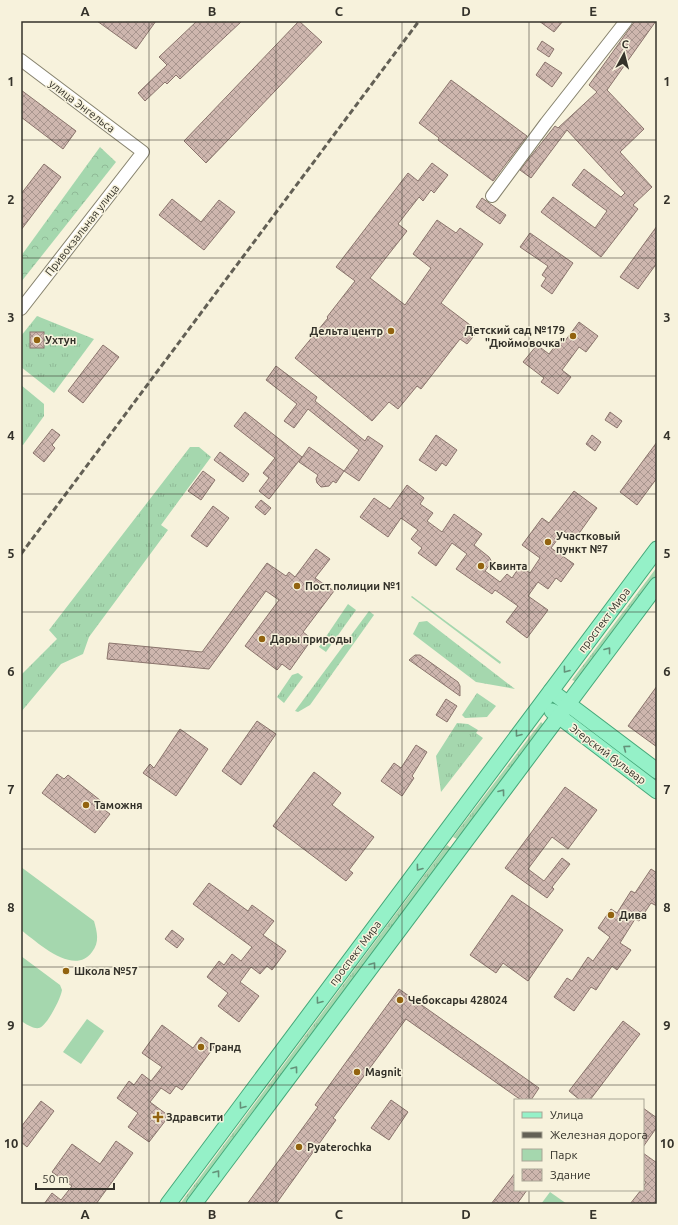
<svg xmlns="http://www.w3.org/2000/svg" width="678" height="1225" viewBox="0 0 678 1225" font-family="Ubuntu,sans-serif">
<defs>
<pattern id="grass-tufts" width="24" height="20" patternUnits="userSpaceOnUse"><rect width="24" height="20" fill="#a5d7ae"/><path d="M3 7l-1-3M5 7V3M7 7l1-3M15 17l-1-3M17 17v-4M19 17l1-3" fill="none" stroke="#8fb996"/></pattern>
<pattern id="forest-crowns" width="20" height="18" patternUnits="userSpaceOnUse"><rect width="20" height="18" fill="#a5d7ae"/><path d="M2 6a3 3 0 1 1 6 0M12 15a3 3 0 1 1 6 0" fill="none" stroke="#8fb996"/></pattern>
<pattern id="building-cross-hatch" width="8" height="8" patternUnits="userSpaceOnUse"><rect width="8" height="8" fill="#ceb6ae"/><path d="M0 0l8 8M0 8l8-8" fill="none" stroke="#a8958e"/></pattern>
</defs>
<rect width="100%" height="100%" fill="#f7f2dc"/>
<g fill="url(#grass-tufts)">
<polygon points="37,316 94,339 54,393 21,367 21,336"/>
<polygon points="21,385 44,404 44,416 23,445 21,445"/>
<polygon points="190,447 199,447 211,457 161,525 168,530 89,637 83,654 61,664 21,712 21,675 57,639 49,630"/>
<polygon points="657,567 657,575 580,678 577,682 572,680"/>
<polygon points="412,596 501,662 500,664 411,597"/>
<polygon points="348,604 356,610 326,652 319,647"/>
<polygon points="369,611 374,615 310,705 298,712 295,711"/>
<polygon points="427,621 515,689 476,682 413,634 419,622"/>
<polygon points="298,673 303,677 284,703 277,697 292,675"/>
<polygon points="477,693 496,706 487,717 465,718 462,715"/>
<polygon points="541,722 543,724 543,726 457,839 453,837"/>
<polygon points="457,723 468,724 478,730 476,733 483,738 441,792 436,756"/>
<polygon points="447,845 451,848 187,1204 180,1204"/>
</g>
<polygon fill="url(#forest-crowns)" points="100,147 116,162 21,282 21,256"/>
<g fill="#a5d7ae">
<path d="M21,867L94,921C97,932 100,942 92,952C74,977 37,942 21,930Z"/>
<path d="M21,956L60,985L62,990C61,998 47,1026 39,1028C33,1029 26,1024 21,1021Z"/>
<polygon points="87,1019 104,1031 81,1064 63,1052"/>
<polygon points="550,1192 567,1204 541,1204"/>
</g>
<g fill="url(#building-cross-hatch)" stroke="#8a746c">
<polygon points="97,21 156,21 136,49"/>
<polygon points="197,21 242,21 180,79 176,75 167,84 165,82 145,101 138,93 167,65 159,57"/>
<polygon points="299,21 322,42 206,163 184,141"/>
<polygon points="539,21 563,21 554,32"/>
<polygon points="635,21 656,21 607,90 644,129 620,152 652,187 633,205 638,209 601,257 541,212 553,197 595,228 607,211 572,185 584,169 621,197 625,193 567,130 531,178 520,170 555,126 558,128 597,92 589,85"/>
<polygon points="542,41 554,49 549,57 537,49"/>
<polygon points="545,62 562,73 552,87 536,75"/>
<polygon points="451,80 527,136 493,181 438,140 439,138 419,123"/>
<polygon points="21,90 76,131 63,149 21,117"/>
<polygon points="432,163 448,175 434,193 431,190 423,201 419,197 398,224 407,231 370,278 405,305 431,268 413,254 437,220 456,233 460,228 483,244 441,303 478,331 467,344 460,339 421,389 417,386 398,409 389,402 372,421 295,358 328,318 327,317 355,281 336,267 408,173 418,181"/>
<polygon points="44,164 61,177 21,230 21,194"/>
<polygon points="482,198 506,215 500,224 476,207"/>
<polygon points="172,199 201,222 219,200 235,212 204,250 159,215"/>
<polygon points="657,226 657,263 638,289 620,277"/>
<polygon points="530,233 573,263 552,294 541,286 546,278 542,275 548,266 520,247"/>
<polygon points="579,322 598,336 586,352 579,347 562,370 571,377 558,394 541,382 544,378 523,362 537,345 549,354 561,338 565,341"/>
<rect x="30" y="332" width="14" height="16"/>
<polygon points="103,345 119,357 83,403 68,391"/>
<polygon points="276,366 317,397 315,401 365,441 368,436 383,446 359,481 344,471 359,450 308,409 294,428 284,421 297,404 266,380"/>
<polygon points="245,412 302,457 269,499 259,491 269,478 263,473 275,458 234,426"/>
<polygon points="610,412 622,421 617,428 605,420"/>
<polygon points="52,429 60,435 52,445 55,448 44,462 33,453"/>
<polygon points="436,435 457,450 446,466 442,463 436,471 419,460"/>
<polygon points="592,435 601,442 595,451 586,444"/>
<polygon points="657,442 657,478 637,505 620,492"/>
<polygon points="309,447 344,471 336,483 333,481 329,486 321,487 317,483 316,479 318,475 299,462"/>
<polygon points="220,452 249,474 243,482 214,460"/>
<polygon points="203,471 215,480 201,500 188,491"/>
<polygon points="407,485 424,498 420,504 433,513 427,521 442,532 454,514 482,534 474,545 489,557 492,562 485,571 500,582 507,574 512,578 520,566 530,573 540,558 522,545 542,518 549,523 574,491 597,508 575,539 564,531 551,548 574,564 561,582 556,578 548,589 538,582 528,596 548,610 527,638 506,622 518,606 495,590 492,594 456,569 467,554 452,543 436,566 418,553 422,548 411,539 418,530 401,518 388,537 360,517 374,498 390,509"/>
<polygon points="261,500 271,508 265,515 255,507"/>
<polygon points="213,506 229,518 207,547 191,536"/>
<polygon points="316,549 330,559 315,578 334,591 303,632 312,639 290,670 282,664 277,670 245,646 279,600 266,591 209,669 107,659 109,643 202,652 267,563 286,576 289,572 295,577"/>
<polygon points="415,655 420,655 458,682 460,686 460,696 409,660"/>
<polygon points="657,686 657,747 628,726"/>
<polygon points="446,699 457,706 447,722 436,715"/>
<polygon points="257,721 276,734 241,785 222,771"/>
<polygon points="180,729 208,749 176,796 143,773 150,764 154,768"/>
<polygon points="416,745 427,752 412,776 414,778 402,796 381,781 394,763 401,768"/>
<polygon points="314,772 341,793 332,805 374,837 349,870 353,873 346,881 273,826"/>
<polygon points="57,774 64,779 68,775 105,804 102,808 110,814 95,833 42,793"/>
<polygon points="565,787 597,810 568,849 552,837 528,869 544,881 562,858 570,864 552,887 554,889 547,898 505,868"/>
<polygon points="651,869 657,873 657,906 651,903 639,921 635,919 620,943 631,950 617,970 612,966 596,990 591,987 574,1011 554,997 567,978 572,981 588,957 593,961 610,937 598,928 611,909 617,913 631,891 635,893"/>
<polygon points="209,883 248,911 252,905 274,921 263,935 286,951 272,970 267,966 260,974 251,967 240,982 259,996 239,1022 218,1006 228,993 207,977 219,961 224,965 232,954 241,961 252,947 193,904"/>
<polygon points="512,895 563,930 528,981 503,963 496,973 470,955"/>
<polygon points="172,930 184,939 177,948 165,939"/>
<polygon points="399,989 539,1088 531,1100 521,1100 406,1019 333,1118 336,1120 276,1204 247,1204 318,1107 315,1105"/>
<polygon points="623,1021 640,1034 590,1100 580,1100 569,1091"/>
<polygon points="162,1025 193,1048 201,1037 214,1047 182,1090 176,1086 170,1094 161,1088 150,1102 169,1116 149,1142 128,1127 138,1113 117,1098 129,1081 134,1085 142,1074 151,1081 162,1067 142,1053"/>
<polygon points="391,1100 408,1112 389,1140 371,1128"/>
<polygon points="41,1101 54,1111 27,1147 21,1142 21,1127"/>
<polygon points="643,1108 657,1118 657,1127 643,1147"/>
<polygon points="116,1141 133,1153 96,1204 44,1204 52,1193 61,1200 72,1186 52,1172 72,1144 100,1164"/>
<polygon points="643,1153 657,1163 657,1204 630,1204 641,1190 643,1190 643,1187 646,1182 643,1180"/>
<polygon points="515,1173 515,1190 527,1190 517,1204 491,1204"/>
</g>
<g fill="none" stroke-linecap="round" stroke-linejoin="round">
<defs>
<g id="minor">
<polyline points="21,60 143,152 21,309"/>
<polyline points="492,196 546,123 626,21"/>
</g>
<g id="major">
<polyline points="551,691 657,771"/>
<polyline points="552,711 657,791"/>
<polyline points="168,1204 657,549"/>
<polyline points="194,1204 657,585"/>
</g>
</defs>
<use href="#minor" stroke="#86826d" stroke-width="14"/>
<use href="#major" stroke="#45a879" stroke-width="17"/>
<use href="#minor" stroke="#fff" stroke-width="12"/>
<use href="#major" stroke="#95f1c8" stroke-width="15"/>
<polyline stroke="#636055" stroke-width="3" stroke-dasharray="6 3" stroke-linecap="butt" points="21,554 419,21"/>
</g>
<defs><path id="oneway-chevron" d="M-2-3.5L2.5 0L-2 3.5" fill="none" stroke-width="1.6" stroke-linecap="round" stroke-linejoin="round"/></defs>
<g stroke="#649279">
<use href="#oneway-chevron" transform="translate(608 650) rotate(-53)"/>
<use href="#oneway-chevron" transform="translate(566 670) rotate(127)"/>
<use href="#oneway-chevron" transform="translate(518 734) rotate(127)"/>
<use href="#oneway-chevron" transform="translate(626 748) rotate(-143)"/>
<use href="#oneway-chevron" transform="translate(502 792) rotate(-53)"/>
<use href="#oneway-chevron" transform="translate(419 868) rotate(127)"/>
<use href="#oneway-chevron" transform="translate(373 965) rotate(-53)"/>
<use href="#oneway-chevron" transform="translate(319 1001) rotate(127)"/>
<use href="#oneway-chevron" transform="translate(295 1069) rotate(-53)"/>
<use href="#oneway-chevron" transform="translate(242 1106) rotate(127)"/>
<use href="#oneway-chevron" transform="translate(217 1173) rotate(-53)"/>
</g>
<path fill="none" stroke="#34322a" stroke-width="1" stroke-opacity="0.55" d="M149,21V1204M276,21V1204M402,21V1204M529,21V1100M21,140H657M21,258H657M21,376H657M21,494H657M21,612H657M21,731H657M21,849H657M21,967H657M21,1085H657M529,1190V1204"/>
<g fill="#92630f" stroke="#f7f2dc" stroke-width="1.5">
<circle cx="391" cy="331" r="4"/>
<circle cx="573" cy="336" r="4"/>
<circle cx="37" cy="340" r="4"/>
<circle cx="548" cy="542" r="4"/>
<circle cx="481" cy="566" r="4"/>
<circle cx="297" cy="586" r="4"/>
<circle cx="262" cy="639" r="4"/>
<circle cx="86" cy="805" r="4"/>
<circle cx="611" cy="915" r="4"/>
<circle cx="66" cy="971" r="4"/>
<circle cx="400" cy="1000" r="4"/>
<circle cx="201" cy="1047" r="4"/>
<circle cx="357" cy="1072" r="4"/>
<path d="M156 1111h4v4h4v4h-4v4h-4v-4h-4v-4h4z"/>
<circle cx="299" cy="1147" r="4"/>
</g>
<g text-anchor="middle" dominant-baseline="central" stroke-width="3" stroke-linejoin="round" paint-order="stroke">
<g font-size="11" fill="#34322a" stroke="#f7f2dc">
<text transform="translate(82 106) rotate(37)">улица Энгельса</text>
<text transform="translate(82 230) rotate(-52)">Привокзальная улица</text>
<text transform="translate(604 620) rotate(-53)">проспект Мира</text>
<text transform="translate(608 754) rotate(37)">Эгерский бульвар</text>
<text transform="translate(355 953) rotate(-53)">проспект Мира</text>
</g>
<g font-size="11" font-weight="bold" fill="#34322a" stroke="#f7f2dc" text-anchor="start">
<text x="565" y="330" text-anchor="end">Детский сад №179<tspan x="565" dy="13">"Дюймовочка"</tspan></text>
<text x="383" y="331" text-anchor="end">Дельта центр</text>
<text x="45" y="340">Ухтун</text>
<text x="556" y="536">Участковый<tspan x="556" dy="13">пункт №7</tspan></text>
<text x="489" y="566">Квинта</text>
<text x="305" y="586">Пост полиции №1</text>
<text x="270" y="639">Дары природы</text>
<text x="94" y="805">Таможня</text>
<text x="619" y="915">Дива</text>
<text x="74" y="971">Школа №57</text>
<text x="408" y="1000">Чебоксары 428024</text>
<text x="209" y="1047">Гранд</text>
<text x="365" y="1072">Magnit</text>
<text x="166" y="1117">Здравсити</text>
<text x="307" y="1147">Pyaterochka</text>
</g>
</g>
<rect width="678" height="1225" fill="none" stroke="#f7f2dc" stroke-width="44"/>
<rect x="514" y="1099" width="130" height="92" fill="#f7f2dc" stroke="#a9a595"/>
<rect x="522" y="1112" width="20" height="6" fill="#95f1c8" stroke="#a9a595"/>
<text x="550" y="1119" font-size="12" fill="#34322a">Улица</text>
<rect x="522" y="1132" width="20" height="6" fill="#636055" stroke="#a9a595"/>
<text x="550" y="1139" font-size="12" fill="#34322a">Железная дорога</text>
<rect x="522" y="1149" width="20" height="12" fill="#a5d7ae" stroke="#a9a595"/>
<text x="550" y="1159" font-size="12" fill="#34322a">Парк</text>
<rect x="522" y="1169" width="20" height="12" fill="url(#building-cross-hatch)" stroke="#a9a595"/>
<text x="550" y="1179" font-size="12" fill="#34322a">Здание</text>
<g transform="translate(624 54) rotate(7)" stroke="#f7f2dc" stroke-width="3" paint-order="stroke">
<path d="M0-3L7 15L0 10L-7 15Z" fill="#34322a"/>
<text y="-6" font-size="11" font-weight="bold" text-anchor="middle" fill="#34322a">С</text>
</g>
<path d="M36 1183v6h78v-6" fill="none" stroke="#34322a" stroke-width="2"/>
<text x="42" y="1183" font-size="12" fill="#34322a" stroke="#f7f2dc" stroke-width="3" paint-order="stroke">50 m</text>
<rect x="22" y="22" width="634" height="1181" fill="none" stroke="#34322a" stroke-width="1.5"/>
<g font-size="13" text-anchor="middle" font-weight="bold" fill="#34322a">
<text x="85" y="16">A</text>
<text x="212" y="16">B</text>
<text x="339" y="16">C</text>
<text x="466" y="16">D</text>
<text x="593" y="16">E</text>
<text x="11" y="86">1</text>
<text x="667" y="86">1</text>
<text x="11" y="204">2</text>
<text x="667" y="204">2</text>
<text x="11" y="322">3</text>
<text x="667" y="322">3</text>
<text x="11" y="440">4</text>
<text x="667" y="440">4</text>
<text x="11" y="558">5</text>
<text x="667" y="558">5</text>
<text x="11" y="676">6</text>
<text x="667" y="676">6</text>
<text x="11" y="794">7</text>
<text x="667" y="794">7</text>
<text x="11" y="912">8</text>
<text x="667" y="912">8</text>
<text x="11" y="1030">9</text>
<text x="667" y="1030">9</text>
<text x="11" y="1148">10</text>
<text x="667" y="1148">10</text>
<text x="85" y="1219">A</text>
<text x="212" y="1219">B</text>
<text x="339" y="1219">C</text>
<text x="466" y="1219">D</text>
<text x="593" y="1219">E</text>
</g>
</svg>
